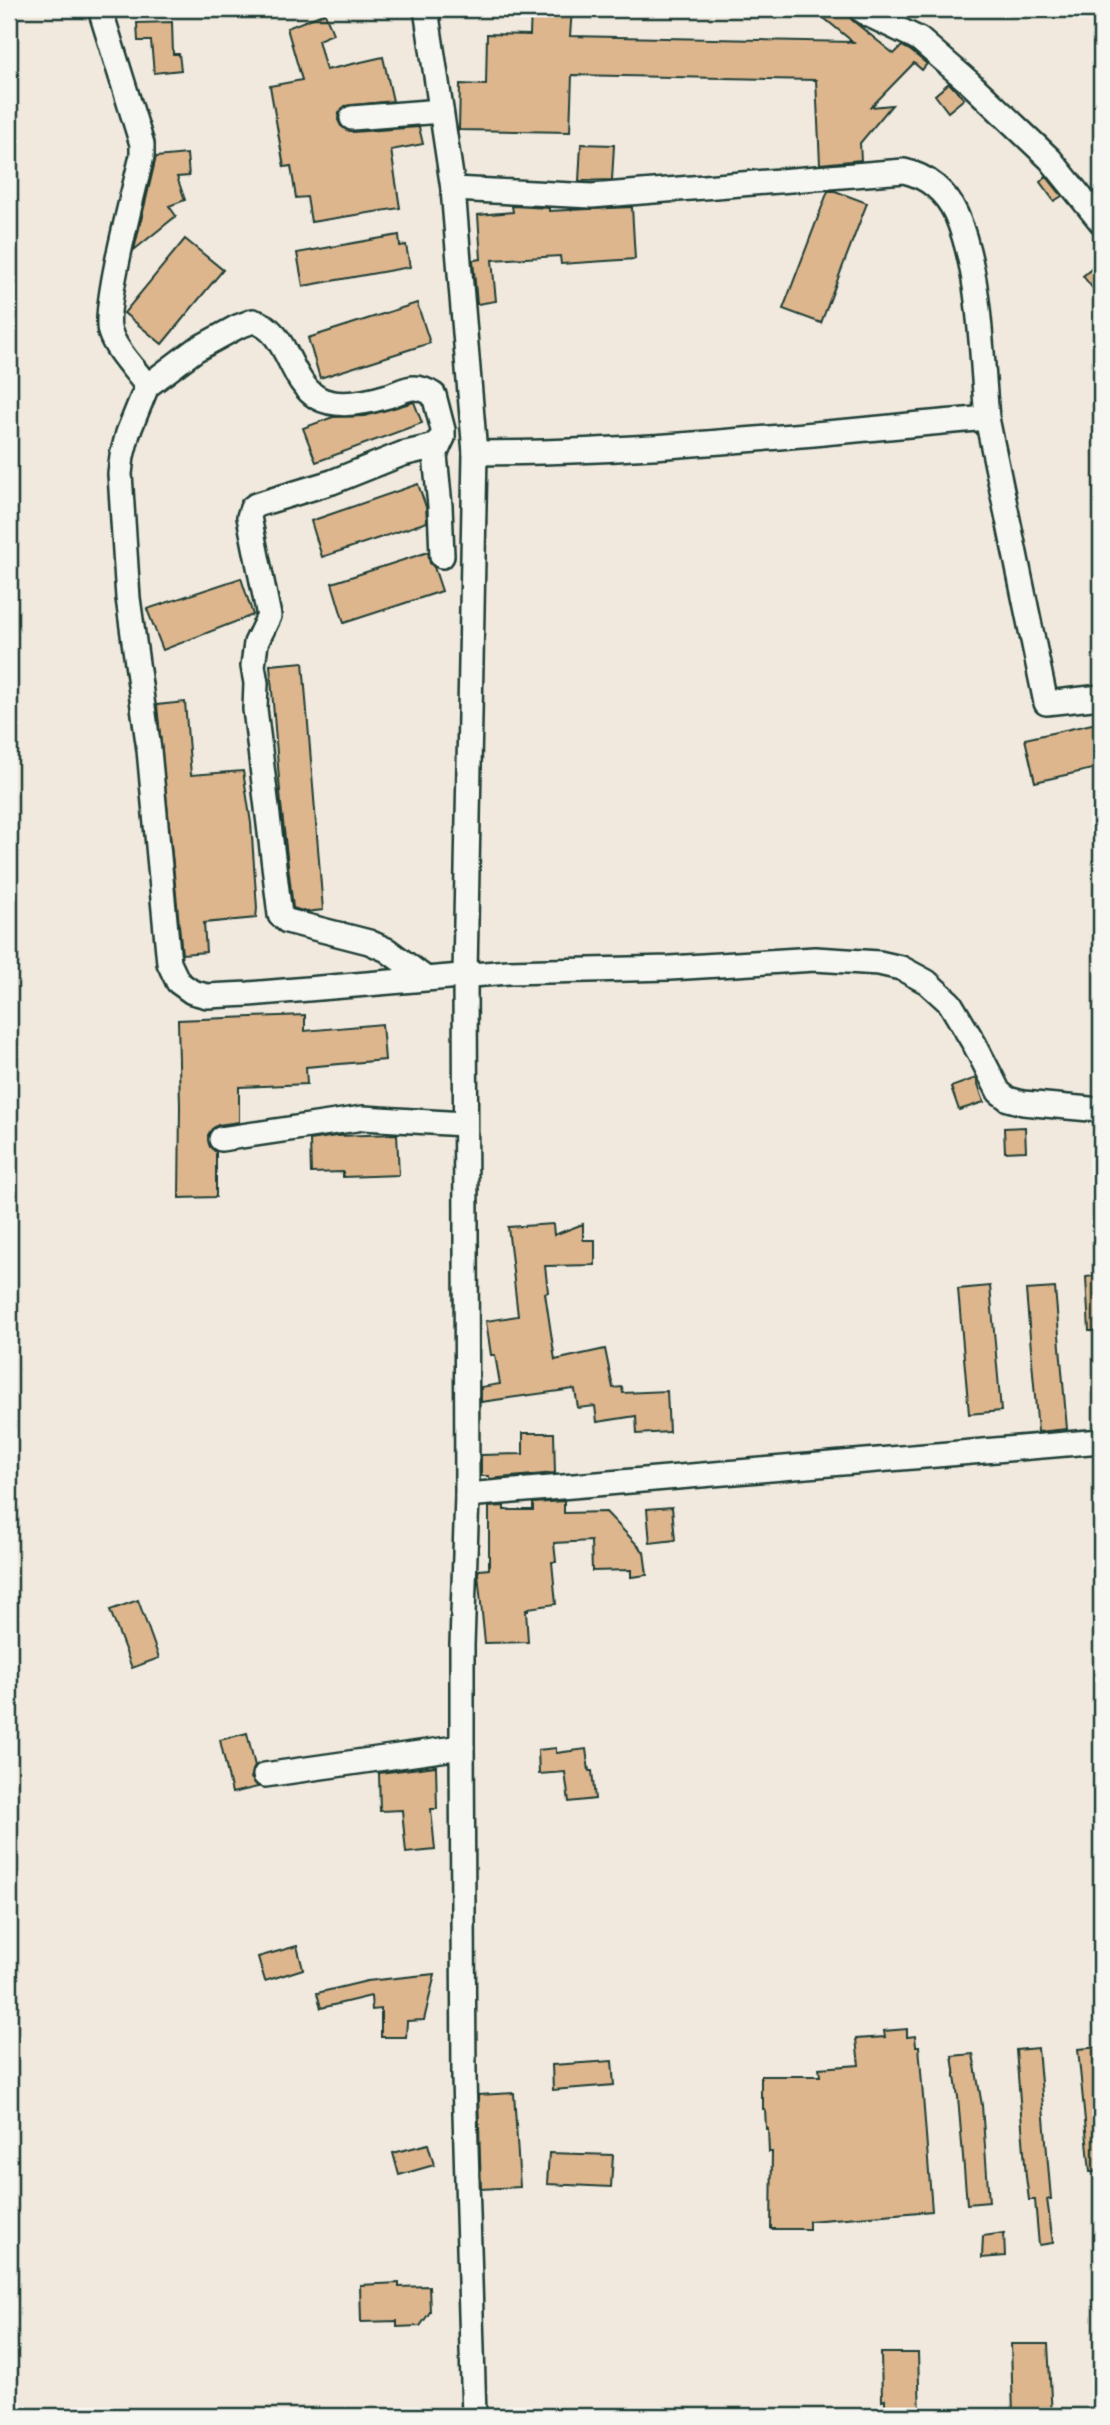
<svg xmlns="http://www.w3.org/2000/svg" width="1110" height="2425" viewBox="0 0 1110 2425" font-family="Caveat,sans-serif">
<rect width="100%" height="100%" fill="#f1e9de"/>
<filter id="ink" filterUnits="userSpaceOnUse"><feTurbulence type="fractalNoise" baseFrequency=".0143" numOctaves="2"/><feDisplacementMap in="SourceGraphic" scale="14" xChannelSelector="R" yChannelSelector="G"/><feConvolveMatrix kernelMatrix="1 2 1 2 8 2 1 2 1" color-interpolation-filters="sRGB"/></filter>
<g filter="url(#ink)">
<g fill="#ddb68e" stroke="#1f3d34" stroke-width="2">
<polygon points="531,9 572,9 570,36 853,42 813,9 844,9 852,20 894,54 902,46 911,51 927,64 922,70 914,63 871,107 892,105 860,143 861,160 820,164 816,80 572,75 570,132 459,130 460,84 486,85 487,34 530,35"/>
<polygon points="325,13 333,34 318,40 326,70 383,57 393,101 345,106 339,113 338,120 341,126 353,132 419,127 423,144 391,150 400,208 311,222 307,197 296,198 291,166 284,167 270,86 302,80 287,28"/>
<polygon points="172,22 173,54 179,54 181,70 154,73 151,41 138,41 137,23"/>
<polygon points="949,83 964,99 948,112 935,95"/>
<polygon points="581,144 614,145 612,180 579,181"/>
<polygon points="187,154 189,176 177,177 185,200 169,206 176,216 134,250 156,157"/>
<polygon points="1046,176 1062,196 1054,201 1040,182"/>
<polygon points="828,191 835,191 867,203 821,323 783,309"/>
<polygon points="512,206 549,208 549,211 632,207 635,259 561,264 560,256 492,260 496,301 477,304 473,260 481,259 478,215 513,212"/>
<polygon points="399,235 400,246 406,245 410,267 303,286 297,253"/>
<polygon points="185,239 223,270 162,344 124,313"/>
<polygon points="1101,261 1101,299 1083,276"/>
<polygon points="417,303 430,343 320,378 308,338"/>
<polygon points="414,402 422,423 316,462 303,428 333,417 365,416"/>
<polygon points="418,484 426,507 427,522 322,557 311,521"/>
<polygon points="428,552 430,563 434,567 442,591 344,623 332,583"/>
<polygon points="241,578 253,615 163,650 147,609"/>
<polygon points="303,662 323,910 306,912 293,908 281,804 270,665"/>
<polygon points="185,702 191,775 243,771 251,823 257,908 256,918 204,923 206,952 182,954 157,705"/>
<polygon points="1101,722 1101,767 1035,782 1025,739"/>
<polygon points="305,1015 305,1031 382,1024 385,1060 306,1067 307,1084 239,1087 239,1122 218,1125 212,1129 208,1135 210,1147 216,1152 216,1197 179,1198 180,1106 178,1020"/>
<polygon points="976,1078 984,1102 959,1110 951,1087"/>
<polygon points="1025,1127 1026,1151 1005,1152 1004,1128"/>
<polygon points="397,1134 399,1175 343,1177 343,1172 311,1173 310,1140 336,1136"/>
<polygon points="553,1224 554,1235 583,1224 583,1240 595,1240 595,1265 545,1266 548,1292 545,1293 555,1360 605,1349 613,1388 622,1387 623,1393 667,1391 669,1432 637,1434 636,1416 597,1422 595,1406 578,1408 575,1390 573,1389 481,1402 481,1387 500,1384 495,1355 491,1355 486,1321 518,1316 508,1227"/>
<polygon points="1101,1275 1101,1331 1089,1331 1086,1277"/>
<polygon points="990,1286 1001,1411 969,1414 958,1289"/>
<polygon points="1055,1288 1067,1429 1038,1432 1026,1290"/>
<polygon points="523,1433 554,1433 555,1473 489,1479 489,1476 481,1476 481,1455 523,1454"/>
<polygon points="564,1501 564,1513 606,1512 644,1552 647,1575 631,1577 631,1570 592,1571 591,1541 554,1543 556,1562 552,1562 556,1604 528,1608 528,1610 526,1610 528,1642 485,1643 478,1573 479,1570 489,1569 489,1507 504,1506 504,1510 533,1510 533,1503"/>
<polygon points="672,1507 675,1540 650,1543 647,1509"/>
<polygon points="138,1600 159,1658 132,1668 110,1610"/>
<polygon points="247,1733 255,1766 251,1778 258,1787 232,1793 220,1740"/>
<polygon points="556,1748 556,1753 586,1749 589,1771 592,1771 595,1799 569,1802 565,1772 539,1774 538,1750"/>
<polygon points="436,1766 437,1809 431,1809 435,1850 406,1853 402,1810 380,1811 379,1773"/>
<polygon points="297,1946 303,1969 265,1981 258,1957"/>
<polygon points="435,1974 424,2020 407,2021 406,2037 381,2037 381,2009 372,2010 371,1996 321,2008 317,1993 367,1981"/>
<polygon points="907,2029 907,2037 915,2036 916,2046 919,2046 932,2211 809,2221 809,2229 771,2229 772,2152 769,2152 768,2129 766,2129 765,2109 763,2109 763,2098 761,2098 761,2076 820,2076 819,2068 859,2065 856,2039 885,2037 884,2031"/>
<polygon points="1101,2047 1101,2172 1090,2172 1078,2049"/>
<polygon points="1038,2048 1051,2199 1047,2199 1053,2243 1039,2245 1035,2200 1029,2200 1026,2177 1016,2050"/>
<polygon points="973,2054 982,2105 989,2202 967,2204 958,2097 952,2056"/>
<polygon points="612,2061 614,2085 553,2090 552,2065"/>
<polygon points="514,2093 520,2187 481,2189 478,2095"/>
<polygon points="428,2144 434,2165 399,2175 393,2153"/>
<polygon points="549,2153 613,2155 611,2187 547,2184"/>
<polygon points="1004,2233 1005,2256 982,2258 983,2236"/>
<polygon points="399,2283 399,2287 429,2286 430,2312 420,2326 397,2327 397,2321 361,2322 360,2285"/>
<polygon points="1011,2344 1048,2344 1052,2416 1013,2416"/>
<polygon points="881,2353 918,2353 920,2416 885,2416 885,2400 882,2401"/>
</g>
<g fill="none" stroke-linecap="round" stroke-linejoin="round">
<defs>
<g id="minor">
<path d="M100,9L142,144V156C135,186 102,310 110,332C116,351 135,369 147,386"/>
<polyline points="426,9 453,189 475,453 465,974 467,1495 462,1645 462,1747 464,2079 474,2416"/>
<polyline points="860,9 869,15 919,39 970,83 1050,159 1101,222"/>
<polyline points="352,118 441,111"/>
<path d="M453,189L592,196L904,171C927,176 946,192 956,214C981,273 981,354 987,418"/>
<path d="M475,453C647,453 817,433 987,418L1046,703L1101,697"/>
<path d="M442,556L440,506L435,455L443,437V430L434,395C428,391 422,388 414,388C405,388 396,394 388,396C368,402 338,409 318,398C288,381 289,330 253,321L237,327L195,350L147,386L128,433L122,456L120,474L128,598L149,750L169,963L178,982L192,992L207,996L249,994L508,972L670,968L815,959L879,963L901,968L927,982L950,1003L975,1045L999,1092L1008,1099L1023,1103L1101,1110"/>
<polyline points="425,978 387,950 369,942 287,921 280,915 255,709 256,683 253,666 256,643 269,616 249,517 252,508 256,505 332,482 402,454 432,447 443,437"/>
<polyline points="221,1139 363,1118 464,1124"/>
<polyline points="467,1495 1101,1441"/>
<polyline points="265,1775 462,1747"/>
</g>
</defs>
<use href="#minor" stroke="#1f3d34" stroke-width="28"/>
<use href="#minor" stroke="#f6f6f2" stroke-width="23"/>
</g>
</g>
<rect width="1110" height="2425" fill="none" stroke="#f6f6f2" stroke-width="35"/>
<rect x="18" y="18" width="1075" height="2390" fill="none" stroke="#1f3d34" stroke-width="2.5" filter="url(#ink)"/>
</svg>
